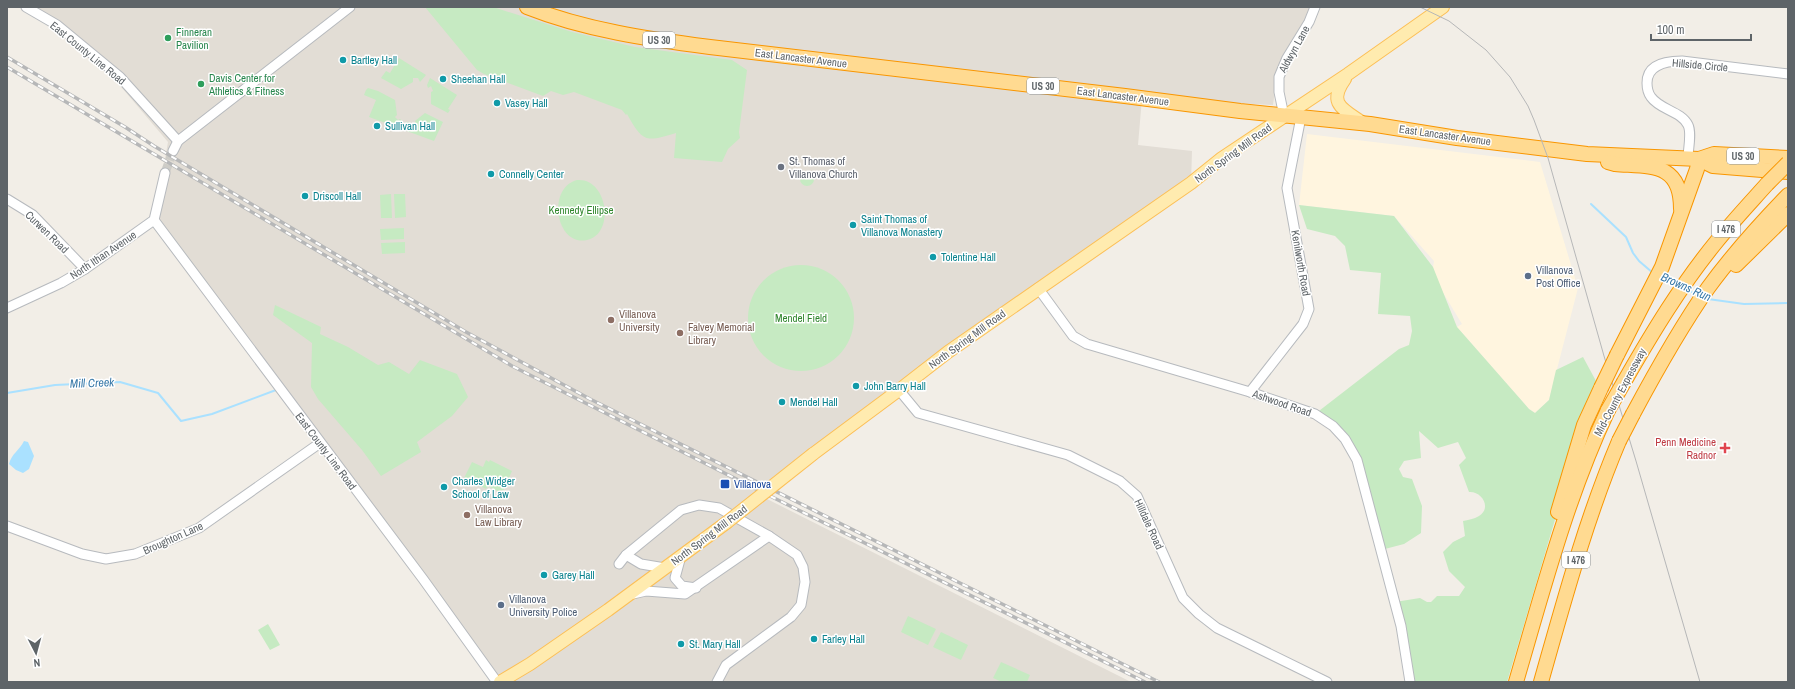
<svg xmlns="http://www.w3.org/2000/svg" width="1795" height="689" viewBox="0 0 1795 689" font-family="'Archivo Narrow',sans-serif">
<rect width="100%" height="100%" fill="#f2eee7"/>
<polygon fill="#fff5df" points="1307,134 1540,162 1578,288 1549,400 1535,413 1529,409 1457,327 1462,324 1439,286 1433,267 1434,261 1394,216 1299,205"/>
<polygon fill="#e2ddd5" points="26,7 1311,7 1309,15 1278,68 1273,105 1142,98 1138,145 1192,151 1191,183 842,435 767,499 1131,682 497,682 154,220 168,142 111,75"/>
<g fill="#c6eac2">
<path d="M425,7H493L572,32L635,47L732,60L747,70L739,132L740,138L728,149L722,162L674,158L676,133C646,142 643,143 627,114L626,115L622,110L574,92L563,95L551,91L543,96L484,74L477,70Z"/>
<polygon points="399,58 426,75 420,82 418,78 413,78 413,82 401,89 381,78 386,71 390,73"/>
<polygon points="430,78 457,95 448,109 450,110 448,113 431,104 431,92 433,91 431,86 428,88 427,85"/>
<polygon points="368,88 378,91 395,100 397,115 395,117 398,120 400,119 402,121 399,128 369,117 376,100 364,95 366,90"/>
<polygon points="425,113 443,122 434,141 404,130 406,122 410,123 410,126 416,125 415,121"/>
<circle cx="807" cy="179" r="7"/>
<path d="M577,180C607,177 616,233 587,240C556,247 546,188 577,180Z"/>
<polygon points="391,194 392,218 381,218 380,195"/>
<polygon points="394,194 405,194 406,217 395,218"/>
<path d="M1299,205L1394,216L1433,267L1457,327L1529,409L1535,413L1549,400L1556,370L1583,357L1596,381L1507,682H1421L1411,681L1395,602L1420,598L1427,602H1431L1437,596H1459L1465,587L1449,571L1443,552L1453,542L1465,536L1463,521C1468,520 1474,519 1479,516C1492,508 1482,491 1469,492L1459,465L1466,458L1458,442L1438,448L1419,431L1421,458L1404,461L1399,469L1403,477L1412,479L1422,506L1421,533L1404,544L1381,550L1357,460L1345,439L1315,414L1399,349L1409,345L1412,331L1410,316L1378,314L1381,273L1350,270L1345,246L1335,236L1307,229Z"/>
<polygon points="404,228 404,239 381,240 380,229"/>
<polygon points="405,242 405,253 382,254 381,243"/>
<circle cx="801" cy="318" r="53"/>
<polygon points="275,305 321,327 320,334 348,347 378,365 389,362 409,374 420,360 457,374 468,397 452,416 417,442 421,452 381,476 362,450 318,399 311,387 312,343 273,315"/>
<polygon points="486,460 489,462 490,460 512,471 503,491 501,490 499,492 488,486 486,489 464,478 472,462 483,467"/>
<polygon points="908,616 936,629 928,645 901,632"/>
<polygon points="268,624 280,645 270,650 258,630"/>
<polygon points="941,632 968,645 961,660 933,647"/>
<polygon points="1001,662 1030,675 1027,682 1002,682 993,678"/>
</g>
<path fill="#aae1ff" d="M24,441L28,442L34,456L29,469L23,473L16,470L9,464C12,453 19,451 24,441Z"/>
<g fill="none" stroke-linecap="round" stroke-linejoin="round">
<g stroke="#aae1ff" stroke-width="2">
<polyline points="1591,204 1626,237 1633,253 1639,261 1653,273"/>
<polyline points="1662,279 1678,286"/>
<polyline points="1687,290 1698,295"/>
<polyline points="1708,299 1744,304 1788,303"/>
<polyline points="7,393 55,385 120,382 158,393 181,421 212,414 276,390"/>
</g>
<polyline stroke="#cdccc7" stroke-width="9" stroke-dasharray="9 4.5" stroke-linecap="butt" points="165,173 173,151"/>
<defs>
<g id="minor">
<polyline points="26,7 57,25 120,77 178,141"/>
<polyline points="1284,116 1279,92 1279,77 1287,58 1309,22 1315,7"/>
<polyline points="173,151 178,141 350,7"/>
<path d="M1688,158C1688,149 1692,133 1688,125C1681,111 1660,110 1651,97C1648,93 1647,88 1647,83C1647,64 1667,61 1682,61L1788,74"/>
<polyline points="7,199 33,215 85,269"/>
<polyline points="154,220 423,579 497,682"/>
<polyline points="1038,288 1073,336 1087,344 1250,392 1315,414 1333,426 1345,439 1357,460 1401,626 1410,682"/>
<polyline points="7,308 61,283 85,269 154,220 165,173"/>
<polyline points="899,390 918,413 1068,455 1120,481 1137,496 1183,598 1199,614 1217,628 1327,682"/>
<polyline points="1250,392 1303,324 1309,309 1287,188 1301,117"/>
<polyline points="7,526 82,554 106,559 135,554 199,528 320,443"/>
<polyline points="626,555 641,564 665,568"/>
<polyline points="681,556 675,578 682,586 696,588"/>
<polyline points="619,564 626,555 681,510 699,505 719,508 769,536 797,555 803,567 805,582 801,605 791,617 726,665 717,682"/>
<polyline points="633,594 646,591 685,594 769,536"/>
</g>
<g id="major">
<path d="M1345,79C1327,104 1343,109 1363,123"/>
<polyline points="813,454 899,390 948,352 1191,183 1222,158 1348,74 1443,7"/>
<polyline points="500,682 530,664 608,610 726,523"/>
</g>
<g id="highway">
<path d="M527,7C585,30 648,39 710,47L1125,96L1240,111L1370,124L1457,138L1587,154L1699,159L1714,154L1788,158"/>
<polyline points="1699,159 1713,166 1788,172"/>
<path d="M1608,162L1615,164C1651,167 1681,162 1681,209"/>
<polyline points="1736,265 1788,214"/>
<polyline points="1617,355 1662,267 1697,169 1699,159"/>
<path d="M1624,382C1652,333 1681,285 1717,241C1733,221 1750,203 1767,184"/>
<path d="M1633,414C1656,371 1680,328 1708,288C1732,255 1760,224 1788,195"/>
<polyline points="1558,512 1584,425 1601,388"/>
<path d="M1516,682C1543,590 1567,497 1608,410"/>
<path d="M1541,682C1564,601 1586,519 1619,441"/>
</g>
</defs>
<use href="#minor" stroke="#b7babe" stroke-width="11"/>
<use href="#major" stroke="#fcbf56" stroke-width="14"/>
<use href="#highway" stroke="#f99600" stroke-width="16"/>
<use href="#minor" stroke="#fff" stroke-width="9"/>
<use href="#major" stroke="#ffebaf" stroke-width="12"/>
<use href="#highway" stroke="#ffda91" stroke-width="14"/>
<polyline stroke="#b6b7b8" stroke-width="1" points="1420,7 1449,21 1486,50 1510,77 1528,106 1534,120 1548,158 1604,356 1636,461 1700,682"/>
<defs>
<g id="rail">
<polyline points="7,57 125,127 154,146 466,332 590,399 1159,682"/>
<polyline points="7,67 512,366 768,495 1145,682"/>
</g>
</defs>
<use href="#rail" stroke="#b6b7b8" stroke-width="3.5"/>
<use href="#rail" stroke="#fff" stroke-width="2" stroke-dasharray="6" stroke-linecap="butt"/>
<defs>
<polyline id="major-bridge" points="726,523 813,454"/>
<g id="highway-bridge">
<polyline points="1767,184 1788,163"/>
<polyline points="1601,388 1617,355"/>
<polyline points="1608,410 1624,382"/>
<polyline points="1619,441 1633,414"/>
</g>
</defs>
<use href="#major-bridge" stroke="#fcbf56" stroke-width="14" stroke-linecap="butt"/>
<use href="#highway-bridge" stroke="#f99600" stroke-width="16" stroke-linecap="butt"/>
<use href="#major-bridge" stroke="#ffebaf" stroke-width="12"/>
<use href="#highway-bridge" stroke="#ffda91" stroke-width="14"/>
</g>
<g fill="#2e9e5b" stroke="#fff" stroke-width="1.5">
<circle cx="168" cy="38" r="4"/>
<circle cx="201" cy="84" r="4"/>
</g>
<g fill="#0f9aa8" stroke="#fff" stroke-width="1.5">
<circle cx="343" cy="60" r="4"/>
<circle cx="443" cy="79" r="4"/>
<circle cx="497" cy="103" r="4"/>
<circle cx="377" cy="126" r="4"/>
<circle cx="491" cy="174" r="4"/>
<circle cx="305" cy="196" r="4"/>
<circle cx="853" cy="225" r="4"/>
<circle cx="933" cy="257" r="4"/>
<circle cx="856" cy="386" r="4"/>
<circle cx="782" cy="402" r="4"/>
<circle cx="444" cy="487" r="4"/>
<circle cx="544" cy="575" r="4"/>
<circle cx="814" cy="639" r="4"/>
<circle cx="681" cy="644" r="4"/>
</g>
<circle fill="#6b7280" stroke="#fff" stroke-width="1.5" cx="781" cy="167" r="4"/>
<g fill="#5c6f8a" stroke="#fff" stroke-width="1.5">
<circle cx="1528" cy="276" r="4"/>
<circle cx="501" cy="605" r="4"/>
</g>
<g fill="#8d6e63" stroke="#fff" stroke-width="1.5">
<circle cx="611" cy="320" r="4"/>
<circle cx="680" cy="333" r="4"/>
<circle cx="467" cy="515" r="4"/>
</g>
<path fill="#e0444e" stroke="#fff" stroke-width="1.5" d="M1723 442h4v4h4v4h-4v4h-4v-4h-4v-4h4z"/>
<rect fill="#1a4fb4" stroke="#fff" stroke-width="1.5" x="720" y="479" width="10" height="10" rx="2"/>
<g text-anchor="middle" dominant-baseline="central" stroke-width="3" stroke-linejoin="round" paint-order="stroke">
<g fill="#fff" stroke="#8e9295" stroke-width="1">
<rect x="643" y="32" width="32" height="16" rx="3"/>
<rect x="1027" y="78" width="32" height="16" rx="3"/>
<rect x="1727" y="148" width="32" height="16" rx="3"/>
<rect x="1712" y="221" width="28" height="16" rx="3"/>
<rect x="1562" y="552" width="28" height="16" rx="3"/>
</g>
<g font-size="10" font-weight="bold" fill="#5e6468">
<text x="659" y="40">US 30</text>
<text x="1043" y="86">US 30</text>
<text x="1743" y="156">US 30</text>
<text x="1726" y="229">I 476</text>
<text x="1576" y="560">I 476</text>
</g>
<g font-size="11" fill="#27864d" stroke="#fff" text-anchor="start">
<text x="176" y="32">Finneran<tspan x="176" dy="13">Pavilion</tspan></text>
<text x="209" y="78">Davis Center for<tspan x="209" dy="13">Athletics &amp; Fitness</tspan></text>
</g>
<g font-size="11" fill="#5e6468" stroke="#fff">
<text transform="translate(1294 49) rotate(-61)">Aldwyn Lane</text>
<text transform="translate(88 53) rotate(39)">East County Line Road</text>
<text transform="translate(801 58) rotate(7)">East Lancaster Avenue</text>
<text transform="translate(1700 65) rotate(5)">Hillside Circle</text>
<text transform="translate(1123 96) rotate(7)">East Lancaster Avenue</text>
<text transform="translate(1445 135) rotate(8)">East Lancaster Avenue</text>
<text transform="translate(1233 153) rotate(-36)">North Spring Mill Road</text>
<text transform="translate(47 232) rotate(44)">Curwen Road</text>
<text transform="translate(103 255) rotate(-34)">North Ithan Avenue</text>
<text transform="translate(1301 263) rotate(80)">Kenilworth Road</text>
<text transform="translate(967 339) rotate(-36)">North Spring Mill Road</text>
<text transform="translate(1620 392) rotate(-62)">Mid-County Expressway</text>
<text transform="translate(1282 403) rotate(19)">Ashwood Road</text>
<text transform="translate(326 451) rotate(53)">East County Line Road</text>
<text transform="translate(1149 524) rotate(65)">Hilldale Road</text>
<text transform="translate(709 535) rotate(-37)">North Spring Mill Road</text>
<text transform="translate(173 538) rotate(-24)">Broughton Lane</text>
</g>
<g font-size="11" fill="#0d838f" stroke="#fff" text-anchor="start">
<text x="351" y="60">Bartley Hall</text>
<text x="451" y="79">Sheehan Hall</text>
<text x="505" y="103">Vasey Hall</text>
<text x="385" y="126">Sullivan Hall</text>
<text x="499" y="174">Connelly Center</text>
<text x="313" y="196">Driscoll Hall</text>
<text x="861" y="219">Saint Thomas of<tspan x="861" dy="13">Villanova Monastery</tspan></text>
<text x="941" y="257">Tolentine Hall</text>
<text x="864" y="386">John Barry Hall</text>
<text x="790" y="402">Mendel Hall</text>
<text x="452" y="481">Charles Widger<tspan x="452" dy="13">School of Law</tspan></text>
<text x="552" y="575">Garey Hall</text>
<text x="822" y="639">Farley Hall</text>
<text x="689" y="644">St. Mary Hall</text>
</g>
<g font-size="11" fill="#5b616d" stroke="#fff" text-anchor="start">
<text x="789" y="161">St. Thomas of<tspan x="789" dy="13">Villanova Church</tspan></text>
</g>
<g font-size="11" fill="#32872f" stroke="#fff">
<text x="581" y="210">Kennedy Ellipse</text>
<text x="801" y="318">Mendel Field</text>
</g>
<g font-size="11" fill="#4e5e75" stroke="#fff" text-anchor="start">
<text x="1536" y="270">Villanova<tspan x="1536" dy="13">Post Office</tspan></text>
<text x="509" y="599">Villanova<tspan x="509" dy="13">University Police</tspan></text>
</g>
<g font-size="11" fill="#785e54" stroke="#fff" text-anchor="start">
<text x="619" y="314">Villanova<tspan x="619" dy="13">University</tspan></text>
<text x="688" y="327">Falvey Memorial<tspan x="688" dy="13">Library</tspan></text>
<text x="475" y="509">Villanova<tspan x="475" dy="13">Law Library</tspan></text>
</g>
<g font-size="11" fill="#be3a42" stroke="#fff" text-anchor="end">
<text x="1716" y="442">Penn Medicine<tspan x="1716" dy="13">Radnor</tspan></text>
</g>
<g font-size="11" fill="#164399" stroke="#fff" text-anchor="start">
<text x="734" y="484">Villanova</text>
</g>
<g font-size="12" font-style="italic" fill="#3778a8" stroke="#fff">
<text transform="translate(1686 287) rotate(24)">Browns Run</text>
<text transform="translate(92 383) rotate(-2)">Mill Creek</text>
</g>
</g>
<rect width="1795" height="689" fill="none" stroke="#5e6468" stroke-width="16"/>
<g transform="translate(36 653) rotate(174)" stroke="#ffffff" stroke-width="3" paint-order="stroke">
<path d="M0-3L7 15L0 10L-7 15Z" fill="#5e6468"/>
<text y="-6" font-size="11" font-weight="bold" text-anchor="middle" fill="#5e6468">N</text>
</g>
<path d="M1651 34v6h100v-6" fill="none" stroke="#5e6468" stroke-width="2"/>
<text x="1657" y="34" font-size="12" fill="#5e6468" stroke="#ffffff" stroke-width="3" paint-order="stroke">100 m</text>
</svg>
